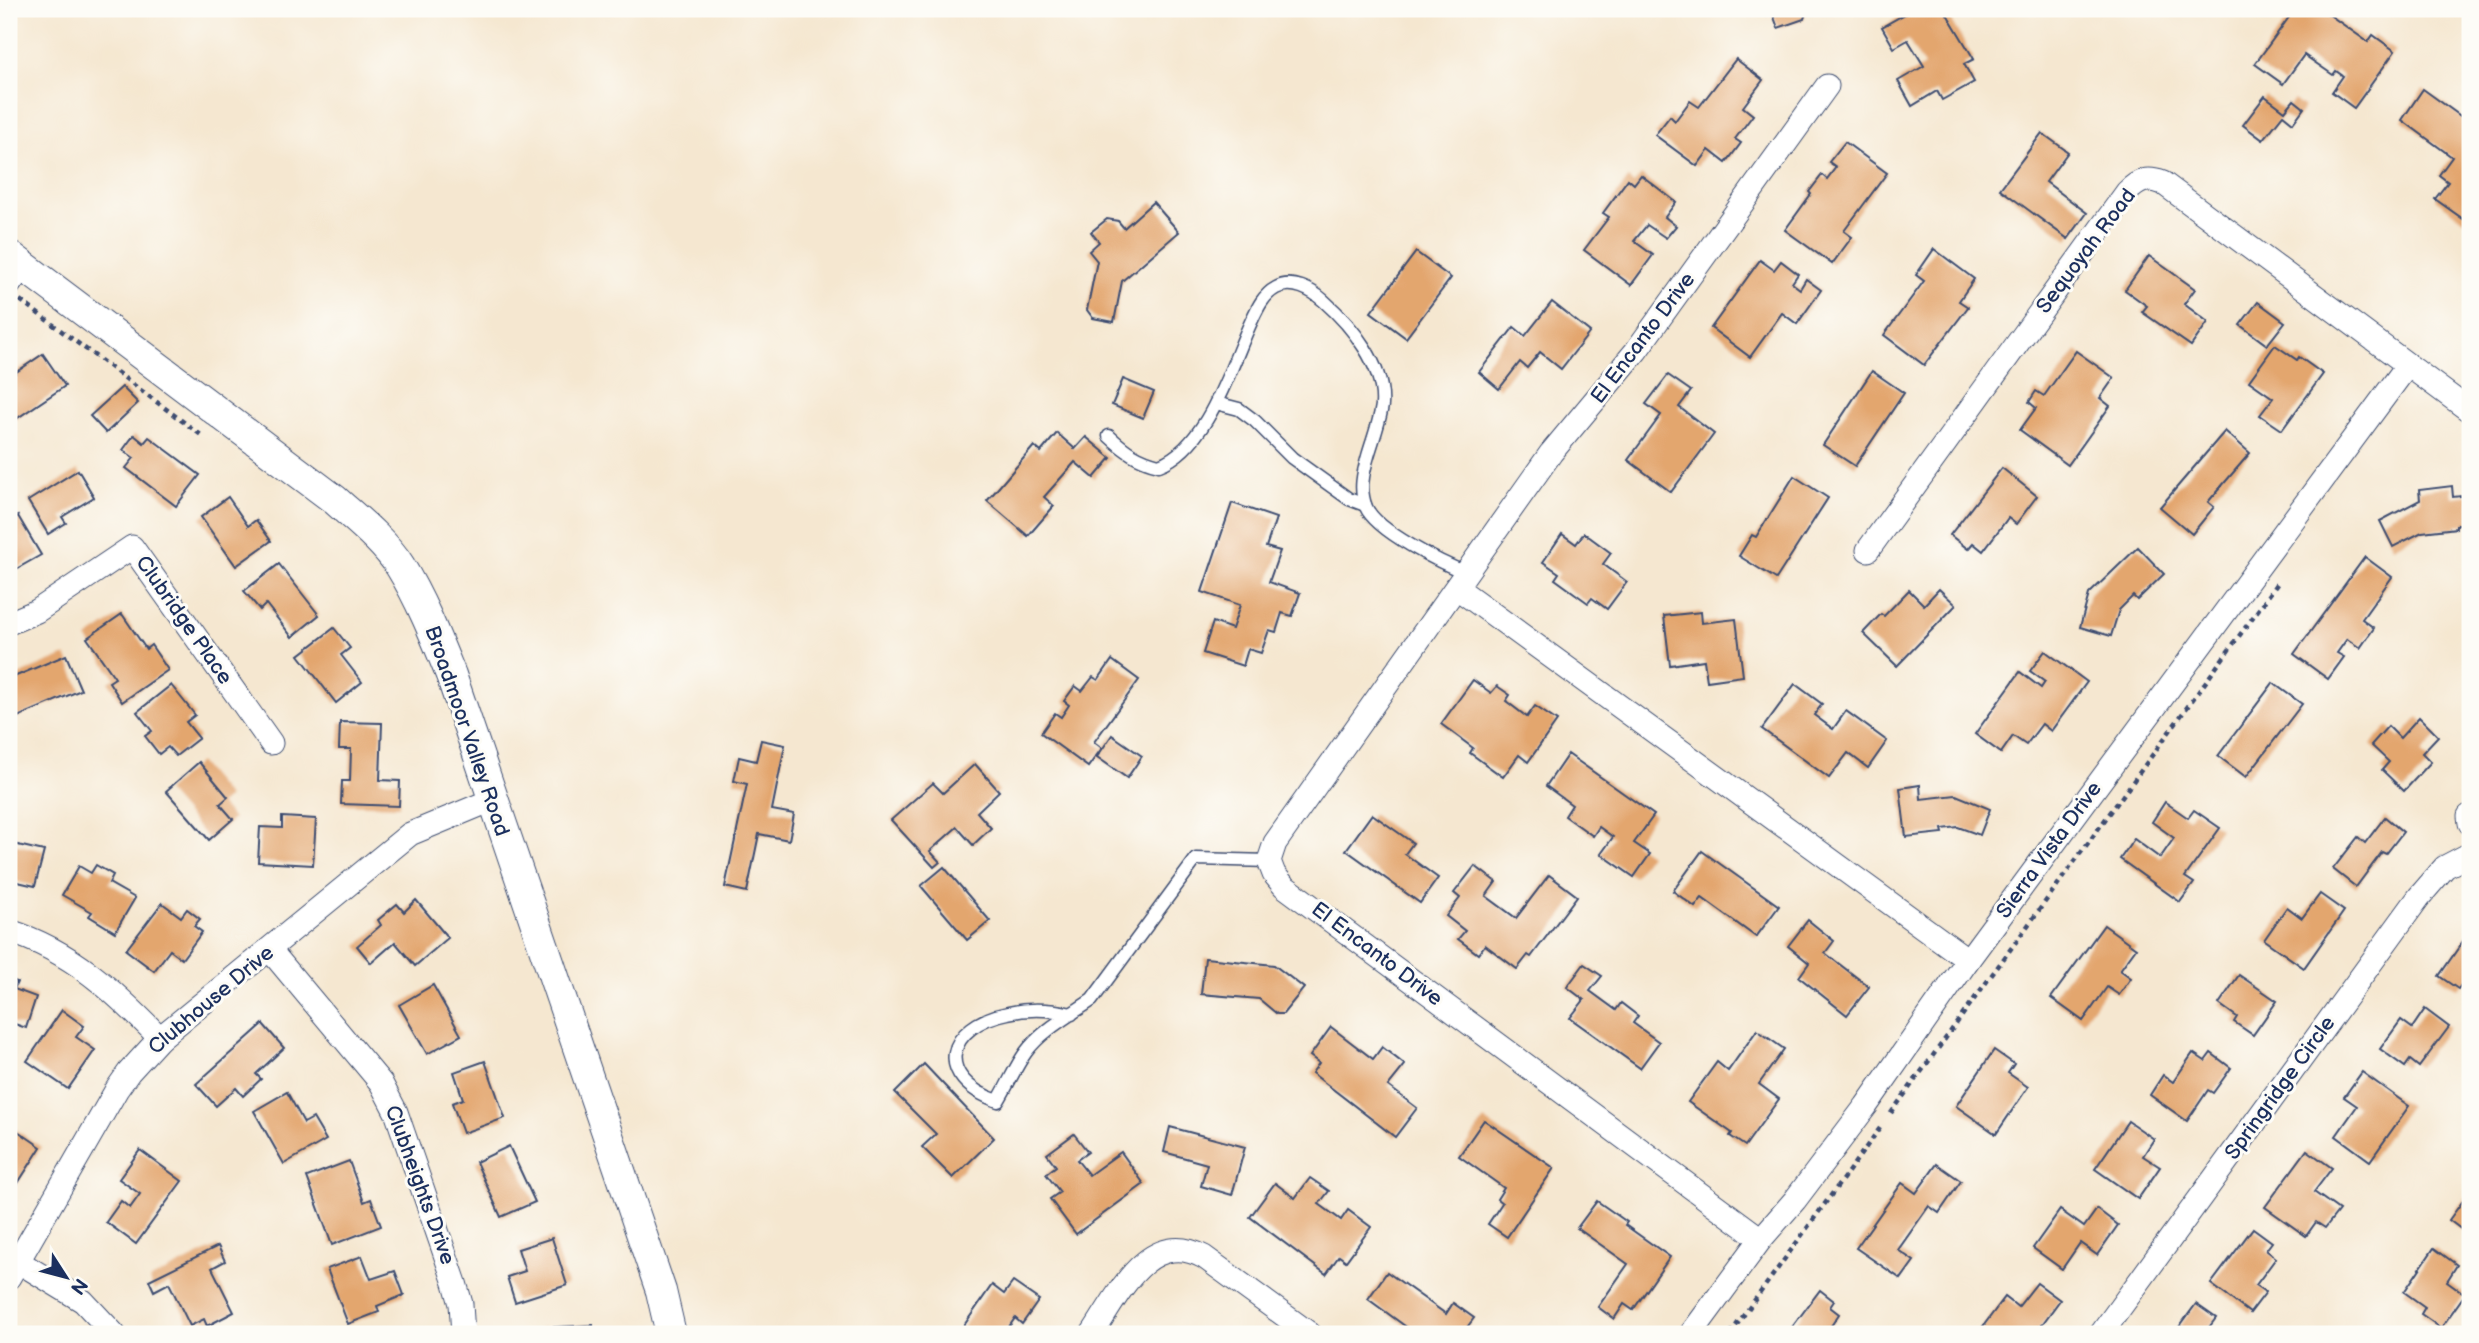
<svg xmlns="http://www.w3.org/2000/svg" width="2479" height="1343" viewBox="0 0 2479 1343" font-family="'Balsamiq Sans',sans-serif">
<rect width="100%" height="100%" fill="#fdfcf7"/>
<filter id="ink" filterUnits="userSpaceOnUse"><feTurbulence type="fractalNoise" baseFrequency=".0143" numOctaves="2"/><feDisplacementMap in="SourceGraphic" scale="14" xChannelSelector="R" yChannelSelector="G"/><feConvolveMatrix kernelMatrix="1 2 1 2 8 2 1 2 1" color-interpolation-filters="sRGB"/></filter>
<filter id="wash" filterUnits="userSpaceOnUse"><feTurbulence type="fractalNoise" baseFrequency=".00686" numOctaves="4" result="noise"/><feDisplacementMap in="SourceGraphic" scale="28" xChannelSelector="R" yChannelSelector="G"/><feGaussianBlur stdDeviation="1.57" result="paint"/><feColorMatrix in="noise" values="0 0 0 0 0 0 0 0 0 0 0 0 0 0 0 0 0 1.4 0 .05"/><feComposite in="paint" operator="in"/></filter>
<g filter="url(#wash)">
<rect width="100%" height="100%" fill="#f5e7d0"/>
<g id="blocks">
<g fill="#e3a66e">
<polygon points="1771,9 1807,9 1804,19 1778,28"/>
<polygon points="1914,9 1944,9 1974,59 1964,64 1974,82 1942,100 1937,91 1912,106 1898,81 1924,66 1908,40 1894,48 1882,27"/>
<polygon points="2295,9 2321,9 2368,42 2373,35 2395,51 2354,108 2332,92 2343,76 2336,71 2333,75 2304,55 2283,84 2255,64"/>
<polygon points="1736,59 1763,80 1743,107 1753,115 1735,139 1741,143 1726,163 1709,150 1697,166 1655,135 1670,116 1675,121 1690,101 1699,107"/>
<polygon points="2423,89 2470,123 2470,215 2466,221 2435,199 2448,182 2439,175 2452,157 2402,120"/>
<polygon points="2265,96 2285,111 2294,100 2304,108 2293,123 2283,115 2263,140 2243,125"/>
<polygon points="2042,133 2068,152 2046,182 2087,213 2068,239 2000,189"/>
<polygon points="1845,142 1887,173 1844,231 1852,237 1832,264 1785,230 1811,194 1809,192 1822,175 1827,179 1836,167 1829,162"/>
<polygon points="1641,175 1676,202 1665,217 1676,226 1666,238 1647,225 1634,241 1653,255 1631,285 1584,250 1609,217 1603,213 1628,179 1634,184"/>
<polygon points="1153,202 1179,232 1122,281 1114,322 1093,318 1087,310 1097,261 1089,251 1099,242 1091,232 1107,219 1118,221 1124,228"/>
<polygon points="1934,249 1974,279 1959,301 1968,307 1924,365 1884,335 1924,281 1916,275"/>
<polygon points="1416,252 1451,278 1406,338 1371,312"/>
<polygon points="2149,256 2195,289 2184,304 2208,322 2191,346 2142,312 2147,306 2125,290"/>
<polygon points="1760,260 1774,270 1781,261 1798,274 1792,283 1800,289 1806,279 1821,290 1797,324 1782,313 1750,357 1711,328"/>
<polygon points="1552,302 1590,332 1561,369 1540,352 1527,368 1520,362 1499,389 1479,372 1514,327 1525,336"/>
<polygon points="2258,302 2285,322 2267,345 2240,325"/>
<polygon points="2275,345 2297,360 2299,357 2323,374 2282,430 2260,415 2273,398 2249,381"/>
<polygon points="2076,351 2114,378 2100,398 2110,406 2068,465 2020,430 2036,408 2029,402 2036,391 2044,396"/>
<polygon points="43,354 65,386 13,421 9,415 9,377"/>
<polygon points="1872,371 1904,393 1855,466 1823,445"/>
<polygon points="1668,375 1691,391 1679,407 1714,434 1671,492 1628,460 1661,415 1646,404"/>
<polygon points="1123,379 1154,392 1143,418 1112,405"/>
<polygon points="122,387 138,403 106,433 90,416"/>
<polygon points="2225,431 2250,453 2208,502 2214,507 2192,534 2160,507"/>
<polygon points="1057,433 1075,449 1086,437 1111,458 1094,478 1075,462 1044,497 1054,506 1028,536 987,501 1034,446 1041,452"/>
<polygon points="134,435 144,443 149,437 200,475 176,506 126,468 134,458 123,450"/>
<polygon points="2002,468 2037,496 2016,524 2008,518 1983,551 1973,543 1968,549 1950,535"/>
<polygon points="78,470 94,497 62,517 66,523 48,534 28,501"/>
<polygon points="1794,476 1828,498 1776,579 1739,556 1752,535 1756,537"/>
<polygon points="2452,486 2453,497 2470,495 2470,524 2456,525 2456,528 2422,532 2393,547 2380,521 2420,500 2419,490"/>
<polygon points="228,497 248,526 256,520 271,541 236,566 201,517"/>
<polygon points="1232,503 1276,518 1266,547 1280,551 1269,582 1300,593 1292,616 1282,613 1276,632 1269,630 1261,653 1248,649 1243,666 1203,653 1213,622 1232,629 1240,605 1202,592"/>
<polygon points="18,516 41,555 9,573 9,522"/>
<polygon points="1584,533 1611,553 1603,564 1627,582 1607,609 1592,598 1588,603 1555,579 1559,573 1543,562 1562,534 1576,544"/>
<polygon points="2138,547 2164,574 2137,600 2133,596 2119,610 2111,636 2080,627 2089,594"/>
<polygon points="2365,557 2392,577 2362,619 2374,628 2360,648 2347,639 2337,653 2344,657 2328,679 2294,654"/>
<polygon points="279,564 319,615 292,637 266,604 260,610 244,591"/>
<polygon points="1939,589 1956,605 1897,666 1863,633 1881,614 1884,616 1909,590 1924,605"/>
<polygon points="1701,612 1702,623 1736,619 1743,676 1707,681 1704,660 1670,665 1664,616"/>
<polygon points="122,614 146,649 151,645 168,670 122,702 109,682 115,678 87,638"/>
<polygon points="334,628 350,648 341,655 362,682 336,703 299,655"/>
<polygon points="2045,651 2087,682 2051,731 2042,724 2026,745 2013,736 2001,753 1975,734 2020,672 2041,688 2045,682 2030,671"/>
<polygon points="66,655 81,690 13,719 9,708 9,679"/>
<polygon points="1112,660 1139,680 1094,742 1102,748 1088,767 1041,733 1055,713 1061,717 1069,705 1064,701 1075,686 1082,691 1093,677 1098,680"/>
<polygon points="1473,680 1491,693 1497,686 1510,695 1506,701 1527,717 1535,706 1557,721 1528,762 1519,755 1503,777 1470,753 1473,748 1441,724"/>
<polygon points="2273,683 2302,704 2246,777 2218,756"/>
<polygon points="1795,684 1822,704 1814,715 1833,729 1846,711 1887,741 1868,768 1848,753 1829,778 1762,729"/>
<polygon points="171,685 195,715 186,722 199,738 176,756 168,747 159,754 145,736 152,731 137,712"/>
<polygon points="2419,717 2438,736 2422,753 2431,762 2404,791 2382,770 2389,762 2371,745 2388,726 2400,738"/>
<polygon points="340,722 382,723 380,780 400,781 399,806 341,804 342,781 350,781 351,749 339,749"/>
<polygon points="1112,735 1142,756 1127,778 1097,757"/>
<polygon points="761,740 785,745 772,810 794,814 789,840 759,834 747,892 725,887 747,784 734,781 739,757 756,761"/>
<polygon points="1568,754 1654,815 1634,843 1650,854 1634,877 1601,854 1613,837 1599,827 1593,836 1565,816 1572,805 1546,786"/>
<polygon points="199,762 228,797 220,804 233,819 209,840 166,791"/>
<polygon points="975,764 999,791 977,812 991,828 973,845 957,827 930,851 940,862 934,867 891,820 933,783 943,793"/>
<polygon points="1920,785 1921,799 1956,795 1990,809 1980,835 1958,827 1942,829 1943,833 1906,837 1900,788"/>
<polygon points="2165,802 2188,818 2194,810 2220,828 2185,877 2194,883 2180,902 2120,859 2134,839 2160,858 2174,838 2152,822"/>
<polygon points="1372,814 1413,843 1405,854 1438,878 1420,903 1346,850"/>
<polygon points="282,817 316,819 313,865 258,862 260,827 282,828"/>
<polygon points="2385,817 2403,832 2386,854 2382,852 2356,887 2333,869 2358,837 2365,843"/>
<polygon points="9,843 44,851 35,886 9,880"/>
<polygon points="1702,851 1779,906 1756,937 1702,898 1695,907 1673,891"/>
<polygon points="96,865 113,875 109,883 135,898 115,932 89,916 92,912 62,895 79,866 91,873"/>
<polygon points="1475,866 1496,882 1486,896 1516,918 1549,875 1577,896 1531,957 1528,955 1517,969 1485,945 1478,954 1458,939 1465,931 1446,916 1460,898 1454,893"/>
<polygon points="944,867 990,921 967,940 921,886"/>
<polygon points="2320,894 2344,911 2304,968 2264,940 2287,907 2302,918"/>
<polygon points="416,900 448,938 415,966 395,942 371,963 357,946 381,925 378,920 397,904 404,912"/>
<polygon points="162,903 181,917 187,909 200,919 194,926 202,932 182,959 170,950 154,971 126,950"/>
<polygon points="1808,920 1834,941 1825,953 1869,987 1847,1015 1799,977 1809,963 1788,946"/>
<polygon points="2104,925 2136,948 2120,970 2131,978 2119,995 2107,987 2083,1021 2051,998"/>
<polygon points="2470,931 2470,985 2464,981 2458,989 2439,976"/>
<polygon points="1205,958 1274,965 1304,988 1283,1014 1277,1014 1259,999 1201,994"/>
<polygon points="1584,964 1602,976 1590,991 1616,1010 1621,1003 1638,1016 1633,1023 1659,1042 1640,1068 1570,1018 1584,1000 1567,987"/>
<polygon points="2239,975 2277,1001 2253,1035 2234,1022 2237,1017 2219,1004"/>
<polygon points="9,979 17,982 14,989 36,997 26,1028 9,1022"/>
<polygon points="433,985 461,1035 427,1054 399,1005"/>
<polygon points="2425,1009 2449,1027 2419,1067 2410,1060 2405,1067 2380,1049 2401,1020 2412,1028"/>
<polygon points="62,1010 84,1026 76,1037 95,1050 68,1089 27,1061"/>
<polygon points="263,1024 284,1048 256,1074 261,1079 243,1096 236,1088 216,1106 196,1084"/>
<polygon points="1331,1027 1373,1059 1382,1047 1405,1065 1388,1086 1417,1108 1395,1137 1312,1073 1319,1063 1310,1056"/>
<polygon points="1757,1030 1784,1049 1759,1084 1779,1099 1745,1146 1730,1136 1732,1133 1688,1102 1717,1062 1728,1071"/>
<polygon points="1994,1050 2014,1064 2008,1073 2028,1087 1996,1134 1956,1106"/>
<polygon points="2193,1053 2205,1061 2211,1053 2231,1068 2213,1093 2208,1090 2187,1121 2150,1095 2163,1075 2173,1082"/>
<polygon points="485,1061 505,1118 463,1133 452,1103 463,1099 454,1072"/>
<polygon points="924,1064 994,1138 953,1178 922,1147 936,1134 895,1093"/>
<polygon points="2362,1072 2409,1106 2370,1161 2336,1136 2357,1106 2344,1097"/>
<polygon points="287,1092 304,1123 313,1118 326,1140 284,1164 254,1111"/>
<polygon points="1484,1120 1554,1168 1507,1237 1488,1224 1502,1203 1497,1199 1504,1188 1459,1156"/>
<polygon points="2128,1121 2154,1139 2143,1156 2160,1167 2138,1199 2095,1169"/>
<polygon points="9,1125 41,1147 18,1183 9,1177"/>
<polygon points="1170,1127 1245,1147 1232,1195 1201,1186 1207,1164 1164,1152"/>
<polygon points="1074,1134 1088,1152 1077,1160 1089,1175 1121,1152 1144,1184 1076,1234 1050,1199 1060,1192 1046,1174 1056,1166 1047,1154"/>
<polygon points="509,1146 535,1202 501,1217 476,1162"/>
<polygon points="140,1150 182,1181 136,1244 106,1222 121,1201 130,1208 140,1194 119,1179"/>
<polygon points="2307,1150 2332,1168 2314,1192 2339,1210 2325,1228 2316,1222 2306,1236 2265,1207"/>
<polygon points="349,1161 364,1202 371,1199 381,1226 332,1245 307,1177"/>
<polygon points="1937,1164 1961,1181 1939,1213 1929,1206 1898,1250 1914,1261 1901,1279 1856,1248 1902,1183 1916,1193"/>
<polygon points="1310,1178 1329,1191 1319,1204 1341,1220 1348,1210 1371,1227 1346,1261 1339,1256 1326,1274 1250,1217 1275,1183 1295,1198"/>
<polygon points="2470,1191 2470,1236 2449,1220"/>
<polygon points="1597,1201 1627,1222 1625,1225 1670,1257 1633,1310 1624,1304 1614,1319 1598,1307 1628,1264 1577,1228"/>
<polygon points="2097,1209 2118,1225 2097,1255 2080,1243 2062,1269 2033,1248 2060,1210 2084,1227"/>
<polygon points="2253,1228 2272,1242 2266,1250 2276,1258 2256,1285 2266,1292 2250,1313 2211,1284"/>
<polygon points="552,1238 567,1285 515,1302 507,1277 525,1271 518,1249"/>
<polygon points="218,1246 225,1261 212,1268 234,1312 207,1326 204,1319 190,1326 169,1283 154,1291 149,1280"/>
<polygon points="2434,1248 2457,1265 2447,1281 2465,1294 2441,1328 2421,1314 2425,1307 2404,1292"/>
<polygon points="362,1256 371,1279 395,1271 404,1295 377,1306 379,1312 348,1324 327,1269"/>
<polygon points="1387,1272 1446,1314 1453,1303 1474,1318 1462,1334 1416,1334 1368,1299"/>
<polygon points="1013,1282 1039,1300 1022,1324 1015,1318 1004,1334 958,1334 992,1285 1004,1294"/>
<polygon points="2037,1283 2060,1300 2035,1334 1988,1334 1981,1329 2005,1297 2018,1307"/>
<polygon points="1820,1290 1834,1301 1830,1307 1839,1314 1829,1329 1836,1334 1787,1334"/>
<polygon points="2196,1304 2216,1318 2204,1334 2174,1334"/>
<polygon points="593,1325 593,1334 540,1334 539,1328"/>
</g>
</g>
</g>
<g filter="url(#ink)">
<use href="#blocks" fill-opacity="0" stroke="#3c4b6f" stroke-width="2"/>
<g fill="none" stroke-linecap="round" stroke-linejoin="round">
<defs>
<g id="service">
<polyline points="1216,403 1239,409 1255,421 1292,458 1349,499 1365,505"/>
<path d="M1109,436C1125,451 1138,460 1159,465C1208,447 1231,365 1251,322C1257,309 1263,295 1276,288C1292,279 1312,290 1324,301C1351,325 1385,366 1382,405C1380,421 1373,439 1368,456C1363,473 1359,490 1366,507C1376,531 1443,564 1467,573"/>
<path d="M1072,1014C1050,1009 1029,1008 1008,1013C946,1025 932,1078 998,1101C1008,1085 1015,1067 1026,1052C1042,1030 1069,1016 1092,1000L1196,859L1269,861"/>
</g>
<g id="minor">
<polyline points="9,285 23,266"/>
<path d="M1868,550L2127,192C2139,180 2147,177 2163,183L2470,411"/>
<polyline points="1457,588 1968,960"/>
<polyline points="9,623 37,611 132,547 271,743"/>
<polyline points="2469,816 2470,823"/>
<path d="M9,931C72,951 115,992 160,1038"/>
<polyline points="270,950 381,1083 396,1112 455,1283 461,1304 463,1334"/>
<polyline points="1761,1239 1284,886 1274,874 1269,861 1275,843 1551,453 1636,351 1827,86"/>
<polyline points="9,1256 83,1301 114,1334"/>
<polyline points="9,1277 117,1089 129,1072 160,1038 410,834 492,800"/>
<path d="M1092,1334C1118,1296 1148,1227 1204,1257L1310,1334"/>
<polyline points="1691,1334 1761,1239 1795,1200 1866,1106 1968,960 2407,366"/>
<polyline points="2101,1334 2419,897 2445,867 2470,854"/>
</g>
<path id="tertiary" d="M9,255L335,500C357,520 384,541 400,566C421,600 436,638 451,675L661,1291L671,1334"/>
</defs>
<use href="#service" stroke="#3c4b6f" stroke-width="15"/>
<use href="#minor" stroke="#3c4b6f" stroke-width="25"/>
<use href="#tertiary" stroke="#3c4b6f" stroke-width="32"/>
<g stroke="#3c4b6f" stroke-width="4.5" stroke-dasharray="5 5" stroke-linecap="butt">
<polyline points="20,300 201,435"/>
<polyline points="1891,1113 2280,580"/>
<polyline points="1730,1334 1880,1128"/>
</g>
<use href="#service" stroke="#fff" stroke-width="12"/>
<use href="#minor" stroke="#fff" stroke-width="23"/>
<use href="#tertiary" stroke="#fff" stroke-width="30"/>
</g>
</g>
<g text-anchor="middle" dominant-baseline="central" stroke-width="6" stroke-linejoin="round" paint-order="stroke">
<g font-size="21" fill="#1b2f5e" stroke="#fdfcf7">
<text transform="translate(2086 251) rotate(-53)">Sequoyah Road</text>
<text transform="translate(1643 338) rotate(-53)">El Encanto Drive</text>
<text transform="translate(184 620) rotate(55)">Clubridge Place</text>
<text transform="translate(467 731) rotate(71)">Broadmoor Valley Road</text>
<text transform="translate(2049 850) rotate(-54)">Sierra Vista Drive</text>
<text transform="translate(1377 954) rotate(37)">El Encanto Drive</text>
<text transform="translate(211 1000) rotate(-40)">Clubhouse Drive</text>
<text transform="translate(2280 1088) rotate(-54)">Springridge Circle</text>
<text transform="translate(420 1185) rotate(70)">Clubheights Drive</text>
</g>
</g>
<rect width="2479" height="1343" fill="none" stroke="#fdfcf7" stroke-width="35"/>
<g transform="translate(66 1277) rotate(126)" stroke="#fdfcf7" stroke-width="5" paint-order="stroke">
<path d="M0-5L12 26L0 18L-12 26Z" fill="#1b2f5e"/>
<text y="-10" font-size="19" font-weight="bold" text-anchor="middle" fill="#1b2f5e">N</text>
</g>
</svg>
